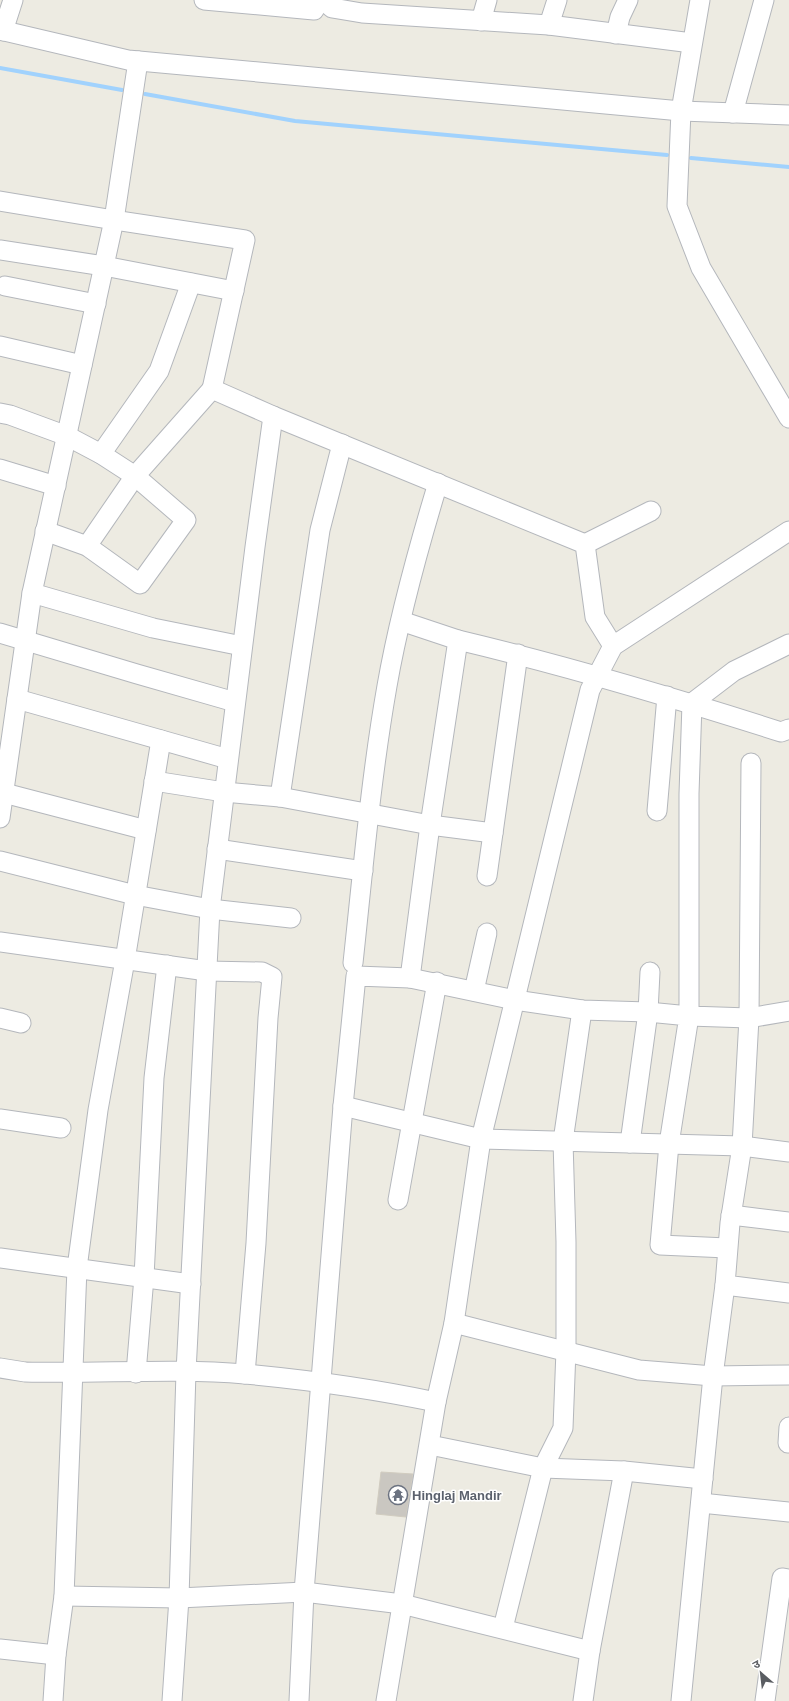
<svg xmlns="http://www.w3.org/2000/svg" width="789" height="1701" viewBox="0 0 789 1701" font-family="Arial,'Noto Sans Devanagari',sans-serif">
<rect width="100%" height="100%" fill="#edebe2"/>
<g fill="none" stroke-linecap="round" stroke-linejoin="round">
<g stroke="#a1d2fd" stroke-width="4">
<polyline points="0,68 122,90"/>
<polyline points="145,94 295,121 667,155"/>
<polyline points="691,158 789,167"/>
</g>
</g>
<polygon fill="#cac7c1" stroke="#d1ccc0" points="381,1472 413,1474 406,1517 376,1514"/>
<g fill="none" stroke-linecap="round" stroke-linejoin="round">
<defs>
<g id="minor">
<polyline points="204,0 314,10 320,0"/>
<polyline points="323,0 332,8 362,13 549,25 692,43"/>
<polyline points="700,0 681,111 677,206 701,268 789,418"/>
<polyline points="481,21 487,0"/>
<polyline points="549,25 557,0"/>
<polyline points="0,30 128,60 681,111 789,115"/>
<polyline points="3,31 13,0"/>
<polyline points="616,34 620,17 628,0"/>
<polyline points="733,113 764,0"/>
<polyline points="0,201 114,220 245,240 212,389 273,416 585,544 595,617 613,646"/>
<polyline points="0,250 104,266 234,291"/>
<polyline points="5,286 96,304"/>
<polyline points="0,346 82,365"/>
<polyline points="0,413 10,415 67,436 101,454 135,476 186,520 140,584 87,546 45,531"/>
<polyline points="101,454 159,371 191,283"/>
<polyline points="0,469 56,486"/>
<polyline points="585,544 651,511"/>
<polyline points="87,546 135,476 212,389"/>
<polyline points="32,593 153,628 242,646"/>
<polyline points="401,621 458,640 430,825 410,978"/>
<polyline points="0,633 137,674 235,702"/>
<path d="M458,640C567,666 675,698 781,732L789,729"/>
<polyline points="789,644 734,671 692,703 689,794 689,1016 749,1018 789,1011"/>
<polyline points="17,699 228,759"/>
<polyline points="751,763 749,1018 742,1146 730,1223 725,1285 789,1293"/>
<polyline points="154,781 224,792 280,797 430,825 493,833"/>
<polyline points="4,793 146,830"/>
<polyline points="280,797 320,530 342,444"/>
<polyline points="657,811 667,696"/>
<polyline points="0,818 32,593 114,220 138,61"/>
<polyline points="217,849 363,871"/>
<polyline points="0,861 135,895 210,909 291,918"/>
<polyline points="487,876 518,654"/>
<polyline points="0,942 207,971 262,972 272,977 268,1018 256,1243 245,1374"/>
<path d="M353,963C363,870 371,777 387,686C399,617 418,549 438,483"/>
<polyline points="474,991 487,933"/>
<polyline points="0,1018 21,1023"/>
<polyline points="343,1106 481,1139 742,1146 789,1152"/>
<polyline points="0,1119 61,1128"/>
<polyline points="630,1143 648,1012 650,972"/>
<polyline points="398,1200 437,982"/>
<polyline points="731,1215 789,1222"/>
<polyline points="0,1258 191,1284"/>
<polyline points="454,1323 639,1370 713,1376 789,1375"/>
<path d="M0,1368L25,1372C98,1374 172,1368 245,1374C309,1380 374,1389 436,1402"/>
<polyline points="136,1373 144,1277 154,1078 167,965"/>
<polyline points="789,1427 788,1443 789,1443"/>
<polyline points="430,1445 543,1468 624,1471 703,1479"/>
<polyline points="701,1503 789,1512"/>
<polyline points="64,1596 179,1598 304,1592 402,1604 590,1651"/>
<polyline points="503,1628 543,1468 563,1428 566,1350 566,1242 563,1141 582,1010"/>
<polyline points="0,1649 56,1655"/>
<polyline points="53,1701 56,1655 64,1596 77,1268 98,1110 125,960 161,740"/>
<polyline points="172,1701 179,1598 186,1372 210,909 255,547 273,416"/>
<polyline points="299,1701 304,1592 343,1106 356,976 410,978 515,1000 582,1010 648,1012 689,1016 669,1144 660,1245 727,1248"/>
<polyline points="386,1701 436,1402 454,1323 481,1139 590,690 613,646 789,531"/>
<polyline points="583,1701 590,1651 624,1471"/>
<polyline points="681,1701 713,1376 725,1285"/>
<polyline points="765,1701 782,1578 789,1579"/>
</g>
</defs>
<use href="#minor" stroke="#b4b7bc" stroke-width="21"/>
<use href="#minor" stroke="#fff" stroke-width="19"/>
</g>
<defs>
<symbol id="temple-ring" viewBox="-11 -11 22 22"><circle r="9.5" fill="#fff" stroke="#6b7280" stroke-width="1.5"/><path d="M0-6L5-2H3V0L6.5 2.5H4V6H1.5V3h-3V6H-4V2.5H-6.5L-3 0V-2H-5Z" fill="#6b7280"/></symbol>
</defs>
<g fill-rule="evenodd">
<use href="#temple-ring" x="387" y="1484" width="22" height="22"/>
</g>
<g text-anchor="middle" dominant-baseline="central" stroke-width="3" stroke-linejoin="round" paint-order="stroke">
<g font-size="13" font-weight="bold" fill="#5b616d" stroke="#fff" text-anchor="start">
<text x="412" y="1495">Hinglaj Mandir</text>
</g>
</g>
<g transform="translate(761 1673) rotate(332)" stroke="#ffffff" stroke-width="3" paint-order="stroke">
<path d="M0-3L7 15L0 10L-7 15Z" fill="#5a5d62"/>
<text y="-6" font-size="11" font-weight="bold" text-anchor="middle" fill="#5a5d62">उ</text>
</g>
</svg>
